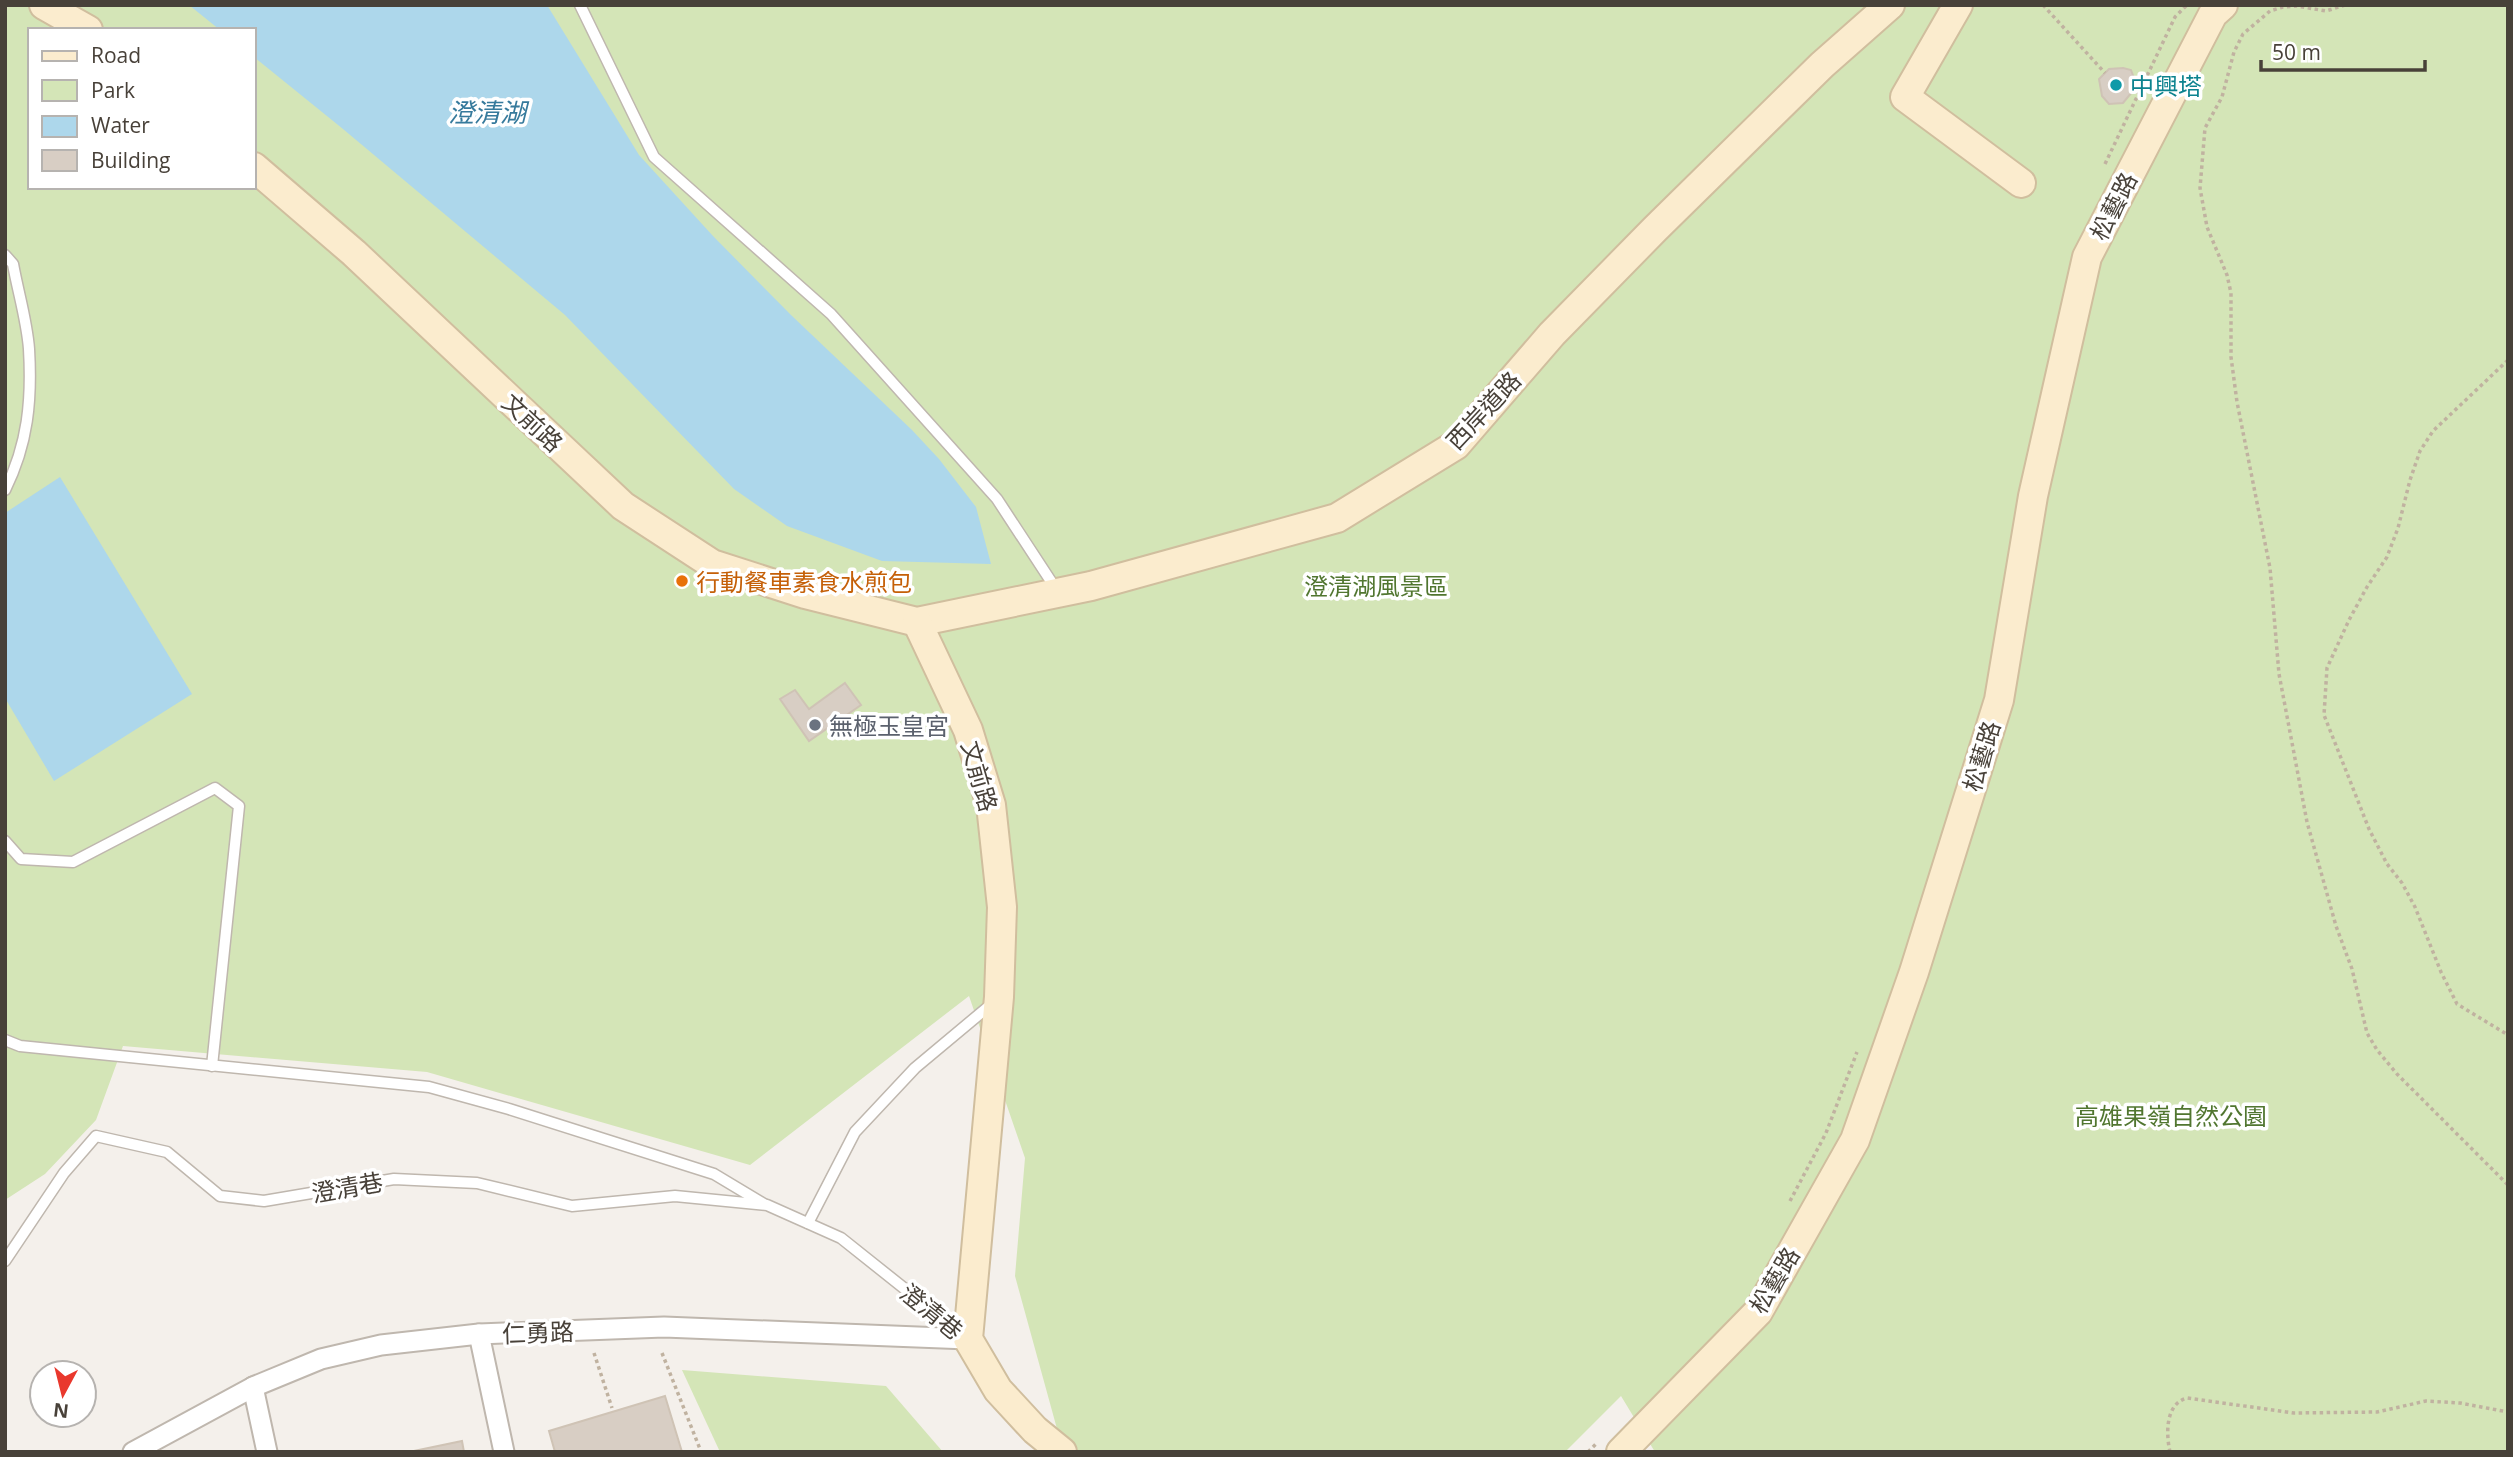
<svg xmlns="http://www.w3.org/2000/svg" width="2513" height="1457" viewBox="0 0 2513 1457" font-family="'Open Sans','Noto Sans TC',sans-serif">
<rect width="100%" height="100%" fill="#f4f0eb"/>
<g fill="#d4e5b7" fill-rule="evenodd">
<path d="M5,5H2508V1452H1655L1621,1396L1565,1452H1069L1062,1447L1015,1276L1025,1158L969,996L750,1165L427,1072L123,1046L96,1120L45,1174L5,1200ZM30,30H254V187H30Z"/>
<polygon points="682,1370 886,1386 943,1452 720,1452"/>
</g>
<g fill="#add7eb">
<polygon points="189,5 547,5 639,155 713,236 791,315 912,430 939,459 976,507 991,564 882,561 787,526 734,489 565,315 343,129 254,57 254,30 220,30"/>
<polygon points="60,477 192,694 54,781 5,698 5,513"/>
</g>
<g fill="#d8cec4" stroke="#cfc3b5" stroke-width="2">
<polygon points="2123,68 2131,70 2134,78 2132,92 2123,103 2109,104 2102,96 2099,79 2109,69"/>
<polygon points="845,683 861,705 809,741 780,699 795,690 809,709"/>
<polygon points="665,1396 682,1452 555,1452 549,1431"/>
<polygon points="462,1441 464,1452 409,1452"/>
</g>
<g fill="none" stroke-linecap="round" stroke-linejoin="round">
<defs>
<g id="lane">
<polyline points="580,5 654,157 831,314 997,499 1056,589"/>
<path d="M5,255L13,264C18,292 27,321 29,349C32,400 28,444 5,490"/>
<polyline points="5,841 21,859 73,862 215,788 239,806 212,1066"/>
<polyline points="5,1040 20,1046 429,1087 509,1109 714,1174 764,1204"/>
<polyline points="808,1223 855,1132 915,1068 994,1002"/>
<polyline points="5,1261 64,1173 96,1136 167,1152 220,1196 264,1201 394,1179 477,1183 572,1206 675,1196 767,1205 841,1238 964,1336"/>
</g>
<g id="street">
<polyline points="479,1334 504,1452"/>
<polyline points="253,1387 267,1452"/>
<polyline points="133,1452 253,1387 321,1359 381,1345 479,1334 664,1327 968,1339"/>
</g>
<g id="secondary">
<polyline points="44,5 88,30"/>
<polyline points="1958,5 1905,97 2021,183"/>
<polyline points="254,167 354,253 623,506 712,564 805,594 917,622 1091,586 1337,518 1456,445 1552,334 1655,229 1822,65 1890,5"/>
<polyline points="917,622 968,730 991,805 1002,907 999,997 968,1339 998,1390 1035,1430 1062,1452"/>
<polyline points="1621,1452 1758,1312 1855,1140 1914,972 1999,700 2033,496 2087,257 2213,14 2223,5"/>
</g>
</defs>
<use href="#lane" stroke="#bfb7ae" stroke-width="13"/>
<use href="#street" stroke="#bfb7ae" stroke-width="23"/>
<use href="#secondary" stroke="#d0be9e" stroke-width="32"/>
<g stroke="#c0b2a0" stroke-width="3.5" stroke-dasharray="3.5 3.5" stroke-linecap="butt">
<polyline points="2043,5 2105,73"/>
<polyline points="2345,5 2326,11 2297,6 2283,7 2270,11 2243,34 2234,52 2222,97 2205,128 2200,188 2207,227 2227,275 2231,293 2231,357 2237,402 2270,568 2279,674 2307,822 2336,926 2352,969 2367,1033 2377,1050 2397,1074 2508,1185"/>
<polyline points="2105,164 2175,17 2187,5"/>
<polyline points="2508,360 2433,431 2420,451 2410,480 2398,528 2387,557 2367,587 2349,620 2327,668 2324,715 2369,829 2387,864 2402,883 2415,907 2441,972 2457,1004 2508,1035"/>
<polyline points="1790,1201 1826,1133 1857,1052"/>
<polyline points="594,1353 612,1408"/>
<polyline points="662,1353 700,1449"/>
<polyline points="1588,1452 1597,1443"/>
<path d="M2170,1452C2166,1434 2165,1404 2187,1398L2294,1413L2377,1412L2426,1401L2460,1403L2508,1412"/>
</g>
<use href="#lane" stroke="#fff" stroke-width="10"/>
<use href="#street" stroke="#fff" stroke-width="19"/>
<use href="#secondary" stroke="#fbecce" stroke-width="28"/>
</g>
<circle fill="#0f9aa8" stroke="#fff" stroke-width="2.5" cx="2116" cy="85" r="7"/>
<circle fill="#e8710a" stroke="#fff" stroke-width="2.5" cx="682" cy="581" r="7"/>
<circle fill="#6b7280" stroke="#fff" stroke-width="2.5" cx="815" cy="725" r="7"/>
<g text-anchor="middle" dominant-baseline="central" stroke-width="7" stroke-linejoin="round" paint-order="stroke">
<g font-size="24" fill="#0d838f" stroke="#fff" text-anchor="start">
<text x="2130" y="85">中興塔</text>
</g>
<g font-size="24" fill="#484139" stroke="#fff">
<text transform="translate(2113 206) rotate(-63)">松藝路</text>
<text transform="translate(1483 410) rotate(-47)">西岸道路</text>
<text transform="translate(533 422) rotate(43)">文前路</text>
<text transform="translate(1981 756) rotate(-73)">松藝路</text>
<text transform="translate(980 776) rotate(74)">文前路</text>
<text transform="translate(347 1187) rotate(-10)">澄清巷</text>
<text transform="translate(1774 1280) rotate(-59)">松藝路</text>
<text transform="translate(932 1311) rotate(39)">澄清巷</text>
<text transform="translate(538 1332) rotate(-2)">仁勇路</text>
</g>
<g font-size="24" fill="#c56008" stroke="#fff" text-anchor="start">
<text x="696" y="581">行動餐車素食水煎包</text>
</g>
<g font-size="24" fill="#517630" stroke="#fff">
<text x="1376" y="585">澄清湖風景區</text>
<text x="2171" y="1115">高雄果嶺自然公園</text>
</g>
<g font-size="24" fill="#5b616d" stroke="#fff" text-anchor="start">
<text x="829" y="725">無極玉皇宮</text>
</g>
<g font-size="26" font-style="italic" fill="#367a9c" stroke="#fff">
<text x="487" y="112">澄清湖</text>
</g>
</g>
<rect width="2513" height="1457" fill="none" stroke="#484139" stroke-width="14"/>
<rect x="28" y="28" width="228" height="161" fill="#ffffff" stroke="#b6b3b0" stroke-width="2"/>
<rect x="42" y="51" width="35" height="10" fill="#fbecce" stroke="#b6b3b0" stroke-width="2"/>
<text x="91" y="63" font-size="21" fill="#484139">Road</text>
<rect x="42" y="80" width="35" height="21" fill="#d4e5b7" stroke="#b6b3b0" stroke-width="2"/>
<text x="91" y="98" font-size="21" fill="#484139">Park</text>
<rect x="42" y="116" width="35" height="21" fill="#add7eb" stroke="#b6b3b0" stroke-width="2"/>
<text x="91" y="133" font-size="21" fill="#484139">Water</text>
<rect x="42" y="150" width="35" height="21" fill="#d8cec4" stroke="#b6b3b0" stroke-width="2"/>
<text x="91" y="168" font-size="21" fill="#484139">Building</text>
<g transform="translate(63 1394) rotate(187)"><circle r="33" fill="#ffffff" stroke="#b6b3b0" stroke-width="2"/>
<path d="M0-5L12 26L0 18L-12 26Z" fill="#e9382d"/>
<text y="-10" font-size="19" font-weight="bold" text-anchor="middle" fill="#484139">N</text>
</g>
<path d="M2261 60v10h164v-10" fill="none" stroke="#484139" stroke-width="3.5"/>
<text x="2272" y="60" font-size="21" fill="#484139" stroke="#ffffff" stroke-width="5" paint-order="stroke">50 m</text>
</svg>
